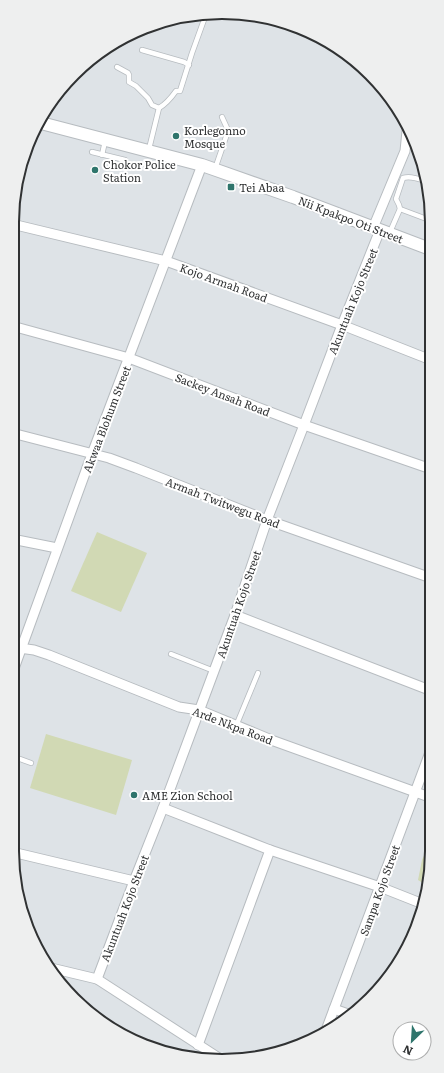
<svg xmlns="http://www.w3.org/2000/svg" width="444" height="1073" viewBox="0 0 444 1073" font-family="Literata,serif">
<rect width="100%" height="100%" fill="#dee3e7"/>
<g fill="#d1d9b4">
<polygon points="97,532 147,553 121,612 71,591"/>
<polygon points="46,734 132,760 116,815 30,788"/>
<polygon points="432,838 432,851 426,885 418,880 422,860"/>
</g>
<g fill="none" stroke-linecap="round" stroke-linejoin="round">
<defs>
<g id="service">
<polyline points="142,50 184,62 189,65"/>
<polyline points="117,67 128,73 129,75 129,82 136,86 148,98 152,105 159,108"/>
<path d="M149,149L159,108C166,104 171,98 176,91H180L192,53L205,17L211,13"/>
<polyline points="92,152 125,160"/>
<polyline points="102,155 105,141"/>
<polyline points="215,169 227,134 227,128 222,117"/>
<polyline points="400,209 424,218"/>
<path d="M390,232L400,209L399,205L396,199L403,178C411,176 419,179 427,182"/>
<polyline points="171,654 214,671"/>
<polyline points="236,726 258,673"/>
<polyline points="12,756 31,763"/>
</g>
<g id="minor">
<polyline points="12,224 166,261 342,325 431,360"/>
<polyline points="373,228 405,151 407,131 408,129"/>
<polyline points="12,326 129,358 304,425 431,469"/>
<polyline points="12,433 109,458 136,468 267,520 431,578"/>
<polyline points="12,539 57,548"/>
<polyline points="235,615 432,691"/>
<polyline points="12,647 34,650 49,655 179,707 199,710 274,741 432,798"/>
<polyline points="12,674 92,454 202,165"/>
<polyline points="163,808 270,850 380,887 423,904"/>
<polyline points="12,852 134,881"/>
<polyline points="51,968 97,979 219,1058"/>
<polyline points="97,979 134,881 163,808 214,671 235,615 267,520 304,425 342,325 380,230"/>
<polyline points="334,1009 348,1014"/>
<polyline points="325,1033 432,747"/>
<polyline points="198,1045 270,850"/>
</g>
<polyline id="tertiary" points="41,123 202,165 293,197 430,249"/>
</defs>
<use href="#service" stroke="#b7bcc0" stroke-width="6"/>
<use href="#minor" stroke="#b7bcc0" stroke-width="11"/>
<use href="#tertiary" stroke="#b7bcc0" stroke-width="14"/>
<use href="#service" stroke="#fff" stroke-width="4.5"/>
<use href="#minor" stroke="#fff" stroke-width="9"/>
<use href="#tertiary" stroke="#fff" stroke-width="12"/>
</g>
<g fill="#2f756c" stroke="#fff" stroke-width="1.5">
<circle cx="176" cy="136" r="4"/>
<circle cx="95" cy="170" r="4"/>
<rect x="227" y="183" width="8" height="8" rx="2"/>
<circle cx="134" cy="795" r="4"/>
</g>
<g text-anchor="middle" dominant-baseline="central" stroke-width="4" stroke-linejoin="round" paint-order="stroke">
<g font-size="11" fill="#303233" stroke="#fff" text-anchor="start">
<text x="184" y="130">Korlegonno<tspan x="184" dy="13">Mosque</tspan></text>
<text x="103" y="164">Chokor Police<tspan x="103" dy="13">Station</tspan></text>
<text x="239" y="187">Tei Abaa</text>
<text x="142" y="795">AME Zion School</text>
</g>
<g font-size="11" fill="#303233" stroke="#fff">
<text transform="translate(351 219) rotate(21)">Nii Kpakpo Oti Street</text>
<text transform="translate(224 282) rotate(20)">Kojo Armah Road</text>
<text transform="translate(352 301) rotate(-68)">Akuntuah Kojo Street</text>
<text transform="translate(223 394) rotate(21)">Sackey Ansah Road</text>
<text transform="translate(106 419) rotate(-69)">Akwaa Blohum Street</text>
<text transform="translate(223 502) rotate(21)">Armah Twitwegu Road</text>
<text transform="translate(238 604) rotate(-71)">Akuntuah Kojo Street</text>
<text transform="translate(233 725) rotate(21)">Arde Nkpa Road</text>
<text transform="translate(379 890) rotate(-70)">Sampa Kojo Street</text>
<text transform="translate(124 908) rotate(-69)">Akuntuah Kojo Street</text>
</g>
</g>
<path d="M0 0H444V1073H0ZM222 19H222A203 203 0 0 1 425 222V851A203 203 0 0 1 222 1054H222A203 203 0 0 1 19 851V222A203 203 0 0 1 222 19Z" fill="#eeefef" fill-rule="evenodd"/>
<path fill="none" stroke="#303233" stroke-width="2" d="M222 19H222A203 203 0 0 1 425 222V851A203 203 0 0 1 222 1054H222A203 203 0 0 1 19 851V222A203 203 0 0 1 222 19Z"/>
<g transform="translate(412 1041) rotate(205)"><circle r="19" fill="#ffffff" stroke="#acadad"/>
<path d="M0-3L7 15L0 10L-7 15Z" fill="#2f756c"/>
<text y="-6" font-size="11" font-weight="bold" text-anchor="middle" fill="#303233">N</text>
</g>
</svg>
